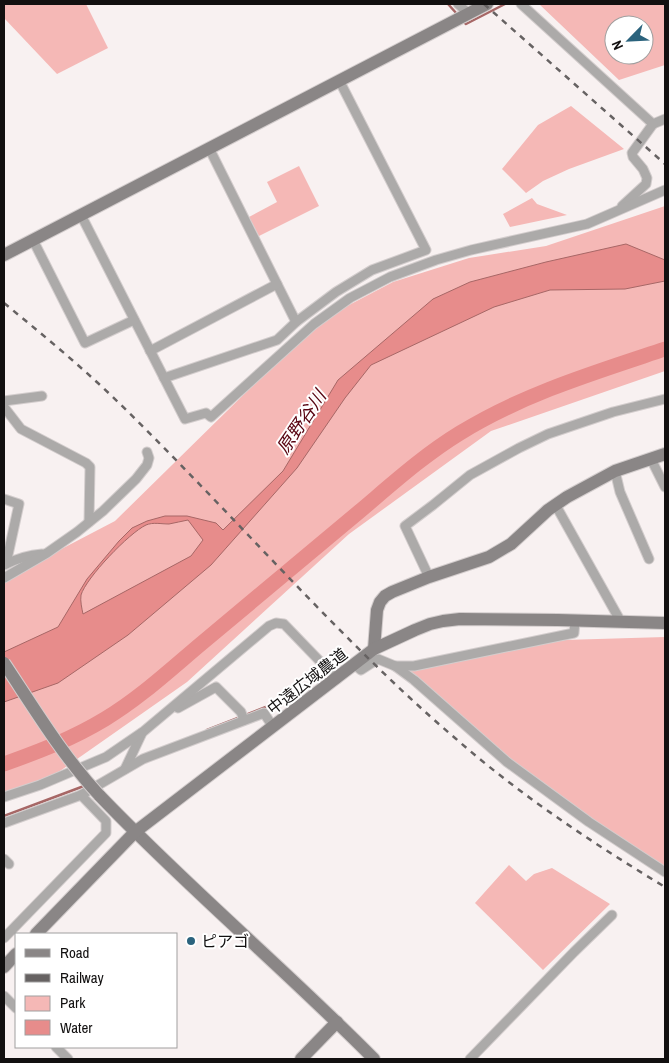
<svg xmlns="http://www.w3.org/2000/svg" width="669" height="1063" viewBox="0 0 669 1063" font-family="'Archivo Narrow','Noto Sans JP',sans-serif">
<rect width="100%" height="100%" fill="#f8f1f1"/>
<g fill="#f5b8b6" fill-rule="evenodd">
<polygon points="4,4 86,4 108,48 57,74 4,18"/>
<path d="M539,4H665V65L619,80ZM614,25H644V55H614Z"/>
<polygon points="571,106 624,149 569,169 543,181 526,193 502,169 538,125"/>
<polygon points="299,166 319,206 259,236 249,217 277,202 267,182"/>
<polygon points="532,198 537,204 567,215 510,227 503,214"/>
<polygon points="665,206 665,371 491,431 349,534 187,682 40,785 4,793 4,579 115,521 280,359 330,315 393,282 469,258 546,246"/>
<polygon points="665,637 665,872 637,854 468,728 408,669 414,666 564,640"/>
<polygon points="509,865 526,881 534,874 552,868 610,904 543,970 475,903"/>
</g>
<path fill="#e78c8b" stroke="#a76766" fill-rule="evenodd" d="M626,244L665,260V281L625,289L550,290L494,307L371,365L345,398L297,468L211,565L128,635L58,683L4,702V652L58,627L87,579L119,541L132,528L147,521L165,516H187L216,523L223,530L283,471L338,380L433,299L470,282L546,262ZM188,520L203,540L191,556L83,614C82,609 80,601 81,595C86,578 129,533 146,525C153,522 161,524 169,524C175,523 182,521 188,520Z"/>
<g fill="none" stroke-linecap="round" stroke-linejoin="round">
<g stroke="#a76766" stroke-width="2.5">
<polyline points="448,4 457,14"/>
<polyline points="464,22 466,24 505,4"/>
<polyline points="207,730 286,699"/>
<polyline points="4,816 84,786"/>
</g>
<path stroke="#e78c8b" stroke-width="15" d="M4,764C40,751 72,739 105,719C140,698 171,669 202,643C254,599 307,555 360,511C392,484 424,455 460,433C523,394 596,372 665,349"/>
<defs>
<g id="street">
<polyline points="458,4 468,13"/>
<polyline points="521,4 653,124 665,119"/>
<polyline points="209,148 296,322"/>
<polyline points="622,206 646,184 647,178 643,169 633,157 632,153 653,124"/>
<polyline points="81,215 185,419 206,413 211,417 314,324 350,298 390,277 436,260 471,250 587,224 665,190"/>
<polyline points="33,240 85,343 134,320"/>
<polyline points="150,351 277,284"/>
<polyline points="164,378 277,340 296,322 336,292 372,270 426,250 339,80"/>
<polyline points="4,401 42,396"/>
<polyline points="4,407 21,429 86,463 90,467 89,522"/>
<polyline points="651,459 665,487"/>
<polyline points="615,471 620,492 649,559"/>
<polyline points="4,499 19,504 6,564"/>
<polyline points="555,504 621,622"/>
<path d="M4,565C16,559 28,555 42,554"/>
<polyline points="429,577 405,526 433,505 470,475 519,448 548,434 613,412 665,399"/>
<polyline points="4,578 47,553 77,532 103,511 136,479 147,465 149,458 147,452"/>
<polyline points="355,665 361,670 378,659 395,666 414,680 507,762 589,822 665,872"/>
<polyline points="395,666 414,666 574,633 575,621"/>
<polyline points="178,708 216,687 241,712 244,720"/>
<polyline points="125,769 142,733"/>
<polyline points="4,797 40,785 106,757 144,731 269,626 276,623 284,624 337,679"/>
<polyline points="4,823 81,795 143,759 264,713 273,727"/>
<polyline points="4,859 9,864"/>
<polyline points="4,938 106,833 106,821 81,795"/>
<polyline points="4,996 16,1008"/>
<polyline points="56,1047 68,1059"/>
<polyline points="470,1059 574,952 612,915"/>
</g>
<g id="secondary">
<polyline points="4,255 487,4"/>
<polyline points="374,649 377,610 380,602 385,596 392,592 429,577 489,557 511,544 548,510 567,497 615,471 665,454"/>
<path d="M99,795C187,887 285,969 374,1059"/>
<polyline points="36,934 135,832 374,649 415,630 430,624 443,621 460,619 558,620 665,623"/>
<polyline points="4,967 16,954"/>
<polyline points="301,1059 337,1022"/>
</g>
</defs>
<use href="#street" stroke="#d3cdcd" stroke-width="11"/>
<use href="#secondary" stroke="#d3cdcd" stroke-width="14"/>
<use href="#street" stroke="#acaaa9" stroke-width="9"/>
<use href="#secondary" stroke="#8a8686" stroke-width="12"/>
<g stroke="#666262" stroke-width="2.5" stroke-dasharray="6 6" stroke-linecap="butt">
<polyline points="484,4 665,164"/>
<path d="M4,303C43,335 82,367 118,402C148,431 177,461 206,491C287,575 366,662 455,738C520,795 591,842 665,887"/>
</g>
<defs>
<path id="secondary-bridge" d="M4,663C34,708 62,755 99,795"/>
</defs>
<use href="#secondary-bridge" stroke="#d3cdcd" stroke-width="14" stroke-linecap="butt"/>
<use href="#secondary-bridge" stroke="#8a8686" stroke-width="12"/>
</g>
<circle fill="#2b637d" stroke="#fff" stroke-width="2" cx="191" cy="941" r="5"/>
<g text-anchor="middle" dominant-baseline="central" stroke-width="4" stroke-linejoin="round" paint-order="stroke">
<g font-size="16" fill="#121010" stroke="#fff">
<text transform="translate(307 681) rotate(-38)">中遠広域農道</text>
</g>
<g font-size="16" fill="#121010" stroke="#fff" text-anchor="start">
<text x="201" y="941">ピアゴ</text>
</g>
<g font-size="18" font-style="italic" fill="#580411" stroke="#fff">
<text transform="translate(301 422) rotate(-56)">原野谷川</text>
</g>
</g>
<rect width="669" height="1063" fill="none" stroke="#121010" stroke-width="10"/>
<rect x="15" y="933" width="162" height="115" fill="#ffffff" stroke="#a09f9f"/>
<rect x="25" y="949" width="25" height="8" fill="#8a8686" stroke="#a09f9f"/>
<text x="60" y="958" font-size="15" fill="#121010">Road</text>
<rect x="25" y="974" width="25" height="8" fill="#666262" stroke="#a09f9f"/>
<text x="60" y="983" font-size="15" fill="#121010">Railway</text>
<rect x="25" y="996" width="25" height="15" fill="#f5b8b6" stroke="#a09f9f"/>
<text x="60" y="1008" font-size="15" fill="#121010">Park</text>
<rect x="25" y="1020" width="25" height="15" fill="#e78c8b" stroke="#a09f9f"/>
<text x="60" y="1033" font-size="15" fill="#121010">Water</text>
<g transform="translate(629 40) rotate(246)"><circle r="24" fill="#ffffff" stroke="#a09f9f"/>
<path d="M0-4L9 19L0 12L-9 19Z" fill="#2b637d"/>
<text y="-8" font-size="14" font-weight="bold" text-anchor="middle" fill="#121010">N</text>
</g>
</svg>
